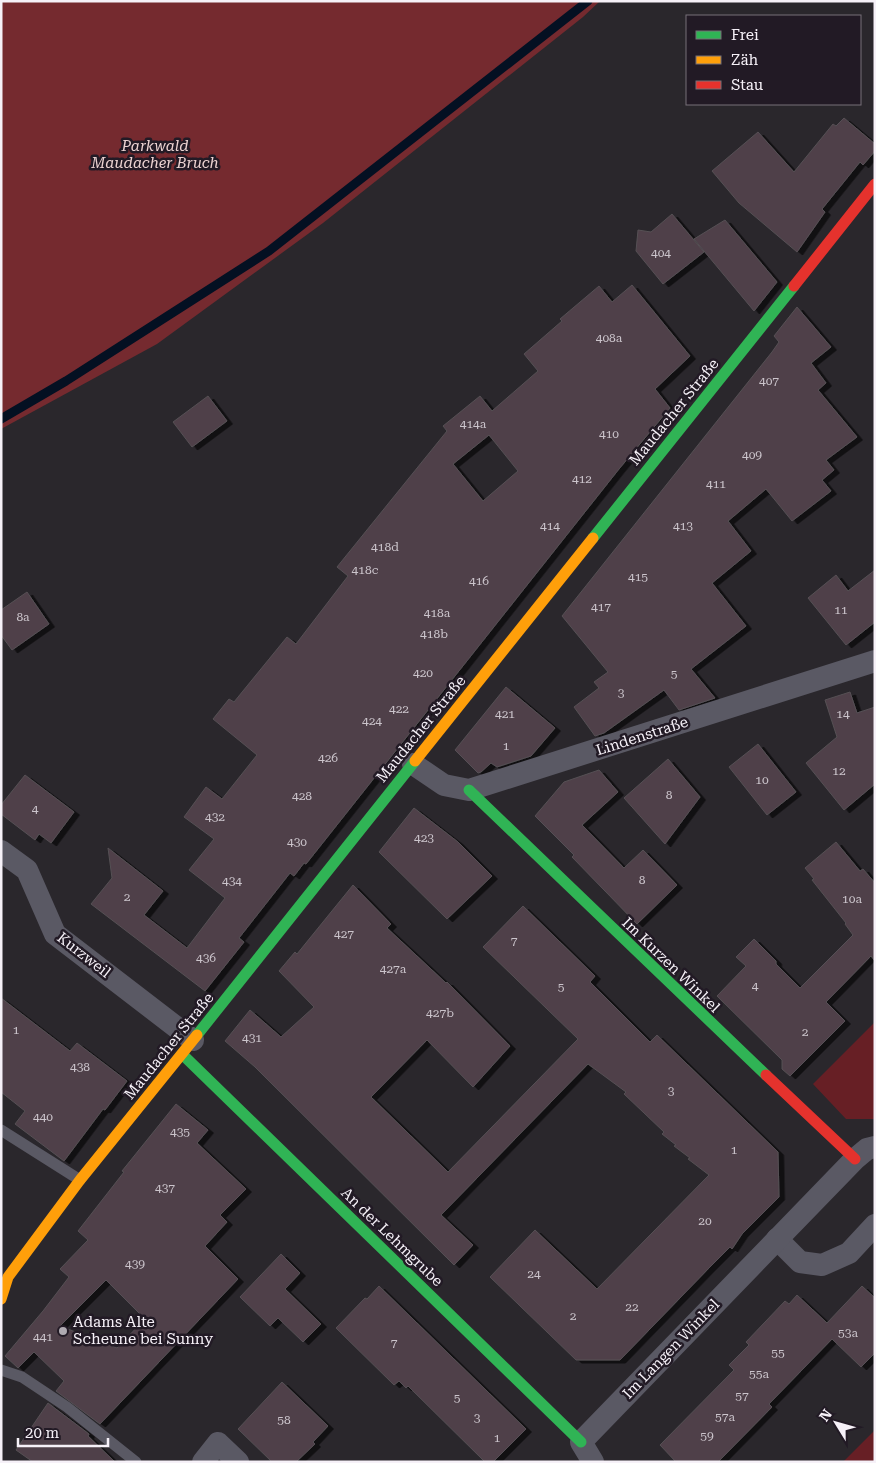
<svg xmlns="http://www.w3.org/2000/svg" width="876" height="1463" viewBox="0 0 876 1463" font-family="'Roboto Serif',serif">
<defs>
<filter id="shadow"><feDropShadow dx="5.5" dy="3" stdDeviation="0" flood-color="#0009"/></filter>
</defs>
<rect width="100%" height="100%" fill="#2a272c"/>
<g fill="#671f25">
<polygon points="875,1022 875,1119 846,1119 813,1084"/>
<polygon points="875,1430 875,1462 843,1462"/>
</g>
<polygon fill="#752a2f" points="1,1 600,1 583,17 323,223 157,344 1,429"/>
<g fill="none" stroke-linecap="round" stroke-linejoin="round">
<polyline stroke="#041022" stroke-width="9" points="1,419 66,381 269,251 588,1"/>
</g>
<g fill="#50404a" stroke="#555054" fill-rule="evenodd" filter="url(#shadow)">
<polygon points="844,118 875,144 875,151 863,165 860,162 822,209 825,212 797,252 739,203 712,171 758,132 794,172 833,124 836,126"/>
<polygon points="672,214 704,252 663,284 636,251 638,230 651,232"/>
<polygon points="725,220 777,282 754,311 694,239"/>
<path d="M632,285L690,356L655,389L670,408L619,469L306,864L304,863L294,876L290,873L239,938L244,942L205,991L91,904L112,878L108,848L163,891L144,915L187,948L225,898L189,870L214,839L184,817L206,787L222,799L257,755L213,719L229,699L234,702L287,637L296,644L348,576L337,567L447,431L443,426L480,396L492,411L538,371L524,354L562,321L560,319L599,286L612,302ZM489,435L518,471L483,501L453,464Z"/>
<polygon points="797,307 831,347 811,363 826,383 818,390 857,437 826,460 834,470 822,480 831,491 792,521 766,489 728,521 751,551 712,583 746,626 691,669 715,698 679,710 664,690 604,733 595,736 574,707 599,688 594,682 608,672 562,616 772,352 779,342 774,336"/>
<polygon points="208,396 227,421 192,447 173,422"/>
<polygon points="875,570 875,622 846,645 808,598 836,575 848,591"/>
<polygon points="27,592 49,624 12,650 1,635 1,610"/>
<polygon points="506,687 555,728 531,756 497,767 491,763 481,772 478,773 455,750"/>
<polygon points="850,692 857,713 875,707 875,784 844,810 806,763 837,737 825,700"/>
<polygon points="758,744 796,792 767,815 729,767"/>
<polygon points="668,759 700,797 665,844 624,798"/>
<polygon points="599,770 618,792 582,825 624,868 643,850 677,885 637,924 572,857 574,855 535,816 564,782"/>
<polygon points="25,775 74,812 51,843 39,834 35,840 1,814 1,805"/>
<polygon points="414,808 458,842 492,876 447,919 379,852"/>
<polygon points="836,842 860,871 863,869 875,883 875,961 871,956 826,1002 845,1021 790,1076 782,1069 782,1060 717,996 746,966 736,957 754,939 776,961 776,964 800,988 853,935 845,924 846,923 812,880 814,879 805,868"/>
<polygon points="353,885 391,924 387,928 446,983 447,982 510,1046 473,1087 427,1040 371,1097 448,1172 578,1039 483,947 523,906 595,976 590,982 650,1042 657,1035 778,1152 779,1197 742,1234 732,1249 730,1247 709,1268 620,1360 576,1360 490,1277 535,1230 597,1289 709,1175 688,1159 690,1158 674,1146 676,1145 662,1134 664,1132 624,1094 626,1092 588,1064 441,1215 473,1245 454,1265 255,1067 225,1041 250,1010 281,1037 314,1007 279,971 295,952 297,954"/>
<polygon points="1,998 70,1051 77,1043 127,1081 105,1110 103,1109 64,1161 15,1124 25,1111 1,1092"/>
<path d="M176,1104L208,1130L197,1143L246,1189L220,1215L227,1222L205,1246L238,1279L100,1424L56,1391L64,1381L34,1352L18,1368L5,1356L43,1311L69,1277L60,1269L88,1240L78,1231L124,1172L122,1171ZM106,1280L145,1319L117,1348L60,1326Z"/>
<polygon points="281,1254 300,1273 285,1289 321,1324 303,1342 278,1318 270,1326 240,1297"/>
<polygon points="379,1286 526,1429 493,1462 485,1462 408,1386 406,1388 399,1381 394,1385 336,1328 365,1298 367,1299"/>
<polygon points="862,1286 875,1298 875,1353 861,1367 832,1339 769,1404 772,1407 718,1462 676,1462 660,1445 734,1370 729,1365 749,1345 746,1342 785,1301 789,1304 797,1295 827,1323"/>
<polygon points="282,1382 328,1426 313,1442 315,1444 296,1462 272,1462 238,1429"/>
<polygon points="48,1403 89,1434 88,1436 115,1462 33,1462 16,1450"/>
</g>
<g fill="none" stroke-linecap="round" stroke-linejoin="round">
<g stroke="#5a5964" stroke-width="11">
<polyline points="1,1130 80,1180"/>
<polyline points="1,1370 22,1377 67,1407 136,1462"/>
</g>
<g stroke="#5a5964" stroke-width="22">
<polyline points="413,764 444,785 469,790 875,661"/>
<polyline points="1,851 27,870 55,934 193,1040"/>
<polyline points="777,1239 800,1262 822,1265 849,1253 875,1225"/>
<polyline points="203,1462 218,1443 238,1462"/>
<polyline points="593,1462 581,1442 855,1159 867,1149 875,1147"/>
</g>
<g stroke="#30b455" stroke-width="11">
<polyline points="593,538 794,286"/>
<polyline points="469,790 766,1075"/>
<polyline points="197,1035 415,761"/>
<polyline points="182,1054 581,1442"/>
</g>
<g stroke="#ff9f0a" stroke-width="11">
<polyline points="415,761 593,538"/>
<polyline points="1,1299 8,1277 80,1180 197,1035"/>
</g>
<g stroke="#e5322d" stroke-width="11">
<polyline points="794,286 875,184"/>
<polyline points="766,1075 855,1159"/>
</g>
</g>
<circle fill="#afaab1" stroke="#221a25" stroke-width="2" cx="63" cy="1331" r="5"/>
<g text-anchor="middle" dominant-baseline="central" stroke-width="5" stroke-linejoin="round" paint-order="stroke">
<g font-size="12" fill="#ccc5cc">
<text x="661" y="253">404</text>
<text x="609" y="338">408a</text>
<text x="769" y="381">407</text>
<text x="473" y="424">414a</text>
<text x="609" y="434">410</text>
<text x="752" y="455">409</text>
<text x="582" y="479">412</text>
<text x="716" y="484">411</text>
<text x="550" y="526">414</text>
<text x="683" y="526">413</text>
<text x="385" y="547">418d</text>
<text x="365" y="570">418c</text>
<text x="638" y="577">415</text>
<text x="479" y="581">416</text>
<text x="601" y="607">417</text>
<text x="841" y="610">11</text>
<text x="437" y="613">418a</text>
<text x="23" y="617">8a</text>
<text x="434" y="634">418b</text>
<text x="423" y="673">420</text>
<text x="674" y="674">5</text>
<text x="621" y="693">3</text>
<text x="399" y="709">422</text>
<text x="505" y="714">421</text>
<text x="843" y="714">14</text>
<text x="372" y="721">424</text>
<text x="506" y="746">1</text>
<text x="328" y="758">426</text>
<text x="839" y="771">12</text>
<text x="762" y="780">10</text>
<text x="669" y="795">8</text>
<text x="302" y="796">428</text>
<text x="35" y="809">4</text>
<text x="215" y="817">432</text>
<text x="424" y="838">423</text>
<text x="297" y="842">430</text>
<text x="642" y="880">8</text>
<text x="232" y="881">434</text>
<text x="127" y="897">2</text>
<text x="852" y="899">10a</text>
<text x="344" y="934">427</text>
<text x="514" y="941">7</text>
<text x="206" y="958">436</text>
<text x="393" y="969">427a</text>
<text x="755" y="986">4</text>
<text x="561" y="987">5</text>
<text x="440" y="1013">427b</text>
<text x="16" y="1030">1</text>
<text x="805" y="1032">2</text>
<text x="252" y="1038">431</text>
<text x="80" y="1067">438</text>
<text x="671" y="1091">3</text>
<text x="43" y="1117">440</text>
<text x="180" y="1132">435</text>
<text x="734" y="1150">1</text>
<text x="165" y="1188">437</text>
<text x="705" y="1221">20</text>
<text x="135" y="1264">439</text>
<text x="534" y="1274">24</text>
<text x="632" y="1307">22</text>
<text x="573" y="1316">2</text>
<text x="848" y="1333">53a</text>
<text x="43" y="1337">441</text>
<text x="394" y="1343">7</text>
<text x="778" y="1353">55</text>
<text x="759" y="1374">55a</text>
<text x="742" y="1396">57</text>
<text x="457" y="1398">5</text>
<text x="725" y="1417">57a</text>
<text x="477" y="1418">3</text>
<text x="284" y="1420">58</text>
<text x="707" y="1436">59</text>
<text x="497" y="1438">1</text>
</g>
<g font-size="15" font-style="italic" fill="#edd3d2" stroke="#221a25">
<text x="155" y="146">Parkwald<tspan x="155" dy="17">Maudacher Bruch</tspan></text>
</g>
<g font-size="15" fill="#f6f1f8" stroke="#221a25">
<text transform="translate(674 412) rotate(-51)">Maudacher Straße</text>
<text transform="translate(421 729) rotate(-51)">Maudacher Straße</text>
<text transform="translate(642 736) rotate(-18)">Lindenstraße</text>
<text transform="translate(84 955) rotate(38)">Kurzweil</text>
<text transform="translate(671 965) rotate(44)">Im Kurzen Winkel</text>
<text transform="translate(169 1046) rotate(-51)">Maudacher Straße</text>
<text transform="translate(392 1237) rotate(44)">An der Lehmgrube</text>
<text transform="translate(671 1349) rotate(-46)">Im Langen Winkel</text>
</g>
<g font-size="15" fill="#f6f1f8" stroke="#221a25" text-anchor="start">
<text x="73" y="1322">Adams Alte<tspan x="73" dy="17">Scheune bei Sunny</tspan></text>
</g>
</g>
<rect width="876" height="1463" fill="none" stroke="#f6f1f8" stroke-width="5"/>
<rect x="686" y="15" width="175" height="90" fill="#221a25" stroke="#777079"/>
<rect x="696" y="31" width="25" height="8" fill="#30b455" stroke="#777079"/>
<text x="731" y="40" font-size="15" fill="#f6f1f8">Frei</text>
<rect x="696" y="56" width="25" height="8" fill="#ff9f0a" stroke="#777079"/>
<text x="731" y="65" font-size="15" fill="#f6f1f8">Zäh</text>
<rect x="696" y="81" width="25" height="8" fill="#e5322d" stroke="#777079"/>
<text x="731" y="90" font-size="15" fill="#f6f1f8">Stau</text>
<g transform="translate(836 1423) rotate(307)" stroke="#221a25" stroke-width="4" paint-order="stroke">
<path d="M0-4L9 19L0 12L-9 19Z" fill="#f6f1f8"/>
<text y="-8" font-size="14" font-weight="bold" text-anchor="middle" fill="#f6f1f8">N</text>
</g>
<path d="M18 1438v8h90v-8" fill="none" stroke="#f6f1f8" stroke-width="2.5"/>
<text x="25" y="1438" font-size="15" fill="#f6f1f8" stroke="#221a25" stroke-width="4" paint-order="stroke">20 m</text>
</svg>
